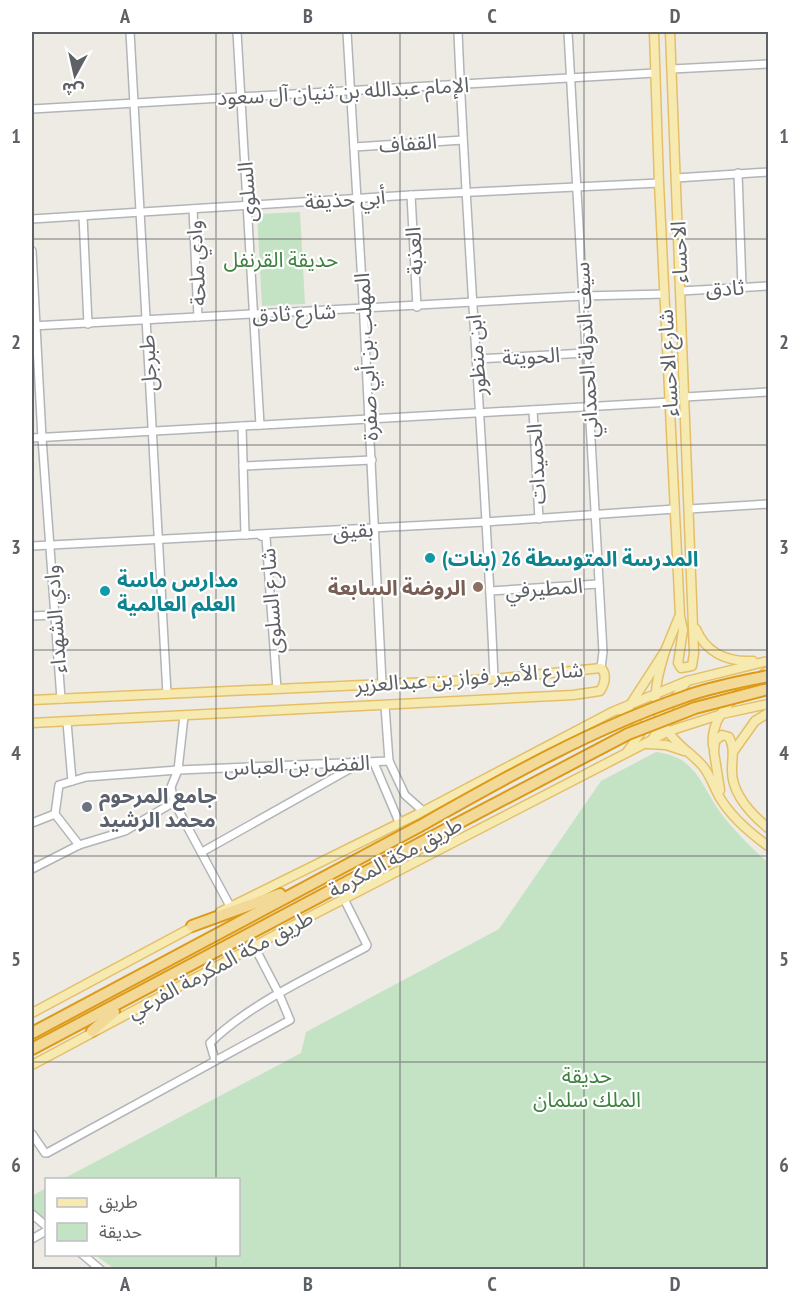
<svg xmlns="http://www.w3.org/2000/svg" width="800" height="1301" viewBox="0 0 800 1301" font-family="'PT Sans Narrow','Noto Sans Arabic',sans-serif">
<rect width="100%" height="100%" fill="#eeebe5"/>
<g fill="#c4e3c4">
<polygon points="300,212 305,304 262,306 257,214"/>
<path d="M656,752C697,757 700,784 720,812C730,826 755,852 768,862V1269L116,1270L95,1255L238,1254V1180L63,1179L301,1053L306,1032L499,929L601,781Z"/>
<polygon points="46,1188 46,1220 32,1209 32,1196"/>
</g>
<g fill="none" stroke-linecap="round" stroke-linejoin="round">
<defs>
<g id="minor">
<polyline points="130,32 167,694"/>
<polyline points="237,32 260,425"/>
<polyline points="347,32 363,300 382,683"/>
<path d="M458,32C467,247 485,463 494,679"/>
<polyline points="568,32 603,652 601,668"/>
<polyline points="672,69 768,64"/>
<polyline points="32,109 655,73"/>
<polyline points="354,147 463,140"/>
<polyline points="738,173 742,287"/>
<polyline points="676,178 768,172"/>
<polyline points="411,195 417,307"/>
<polyline points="193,209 198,317"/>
<polyline points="83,216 88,324"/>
<polyline points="32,219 411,195 659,183"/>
<polyline points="32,251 42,438 61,699"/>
<polyline points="681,291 768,286"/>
<polyline points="32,326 583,296 665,294"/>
<polyline points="476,359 586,353"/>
<polyline points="685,397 768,392"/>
<polyline points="533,410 539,519"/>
<polyline points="242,426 245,535 247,535"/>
<polyline points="32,438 670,402"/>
<polyline points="243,466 372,460"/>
<polyline points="689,509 768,504"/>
<polyline points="261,536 266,537 277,689"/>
<polyline points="32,546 485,522 675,509"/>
<polyline points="490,591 598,584"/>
<polyline points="32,616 54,615"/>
<polyline points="385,706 389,761 405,795 423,811"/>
<polyline points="184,716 178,770 171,787 174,802 230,906"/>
<polyline points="67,722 72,781"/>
<polyline points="374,763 399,822"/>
<polyline points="32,823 55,814"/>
<polyline points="79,845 55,814 59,785 86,777 178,770 389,761"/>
<polyline points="202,852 362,762"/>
<polyline points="32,869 79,845 125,831 174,802"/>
<path d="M215,1060L210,1043C250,1003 316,974 366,947L367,945L344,899"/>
<polyline points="32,1134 45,1153 47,1153 290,1020 279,994 254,946"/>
<polyline points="32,1214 46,1226"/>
<polyline points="32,1239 46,1231"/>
<polyline points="82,1254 101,1270"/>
</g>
<g id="major">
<polyline points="654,32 659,183 680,616 683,630 678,663 681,668 692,666 694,653 670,32"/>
<path d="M696,629C706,653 728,662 753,661"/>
<path d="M665,651C654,689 647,713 679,744C687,752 699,760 705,769C711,778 715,789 720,798C732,818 750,833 768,846"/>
<path d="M32,700L494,679L601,668C607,674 605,684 600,691L573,695L32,723"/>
<polyline points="632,702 665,651 679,617"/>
<polyline points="618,710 631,712 641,732 627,752"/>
<polyline points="652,740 670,705 687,681"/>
<polyline points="647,744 666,745 684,751"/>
<path d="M713,746C709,712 744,688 768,671"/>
<polyline points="733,752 755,721 768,713"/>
<path d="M720,790L714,752L715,741L722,735L729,737C735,748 732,757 732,769C731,793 751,814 768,828"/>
<polyline points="220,912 416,815 612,712 687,681 768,661"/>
<polyline points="32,1013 198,924"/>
<polyline points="32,1065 307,918 669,731 722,714 768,704"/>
</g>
<g id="highway">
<polyline points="192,926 280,894"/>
<polyline points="92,1031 114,1012"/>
<polyline points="32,1033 420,826"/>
<polyline points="32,1049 428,839"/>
</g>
</defs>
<use href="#minor" stroke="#b2b5b8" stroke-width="10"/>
<use href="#major" stroke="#e4bf68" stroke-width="11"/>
<use href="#highway" stroke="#dc9a16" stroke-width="14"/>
<use href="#minor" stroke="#fff" stroke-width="7"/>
<use href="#major" stroke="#f7eab0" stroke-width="8"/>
<use href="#highway" stroke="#f3d997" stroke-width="10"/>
<defs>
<g id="highway-bridge">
<path d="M420,826C505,778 591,729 684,697C711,687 740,682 768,676"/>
<polyline points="428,839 628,734 695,708 768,689"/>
</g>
</defs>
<use href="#highway-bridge" stroke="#dc9a16" stroke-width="14" stroke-linecap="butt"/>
<use href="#highway-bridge" stroke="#f3d997" stroke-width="10"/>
</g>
<path fill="none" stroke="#5d6064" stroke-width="1.5" stroke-opacity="0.55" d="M216,32V1180M400,32V1270M584,32V1270M32,239H768M32,445H768M32,650H768M32,856H768M32,1062H768M216,1254V1270"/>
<g fill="#0f9aa8" stroke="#fff" stroke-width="2">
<circle cx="430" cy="558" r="6"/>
<circle cx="105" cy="591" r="6"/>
</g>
<circle fill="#8d6e63" stroke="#fff" stroke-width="2" cx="478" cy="587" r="6"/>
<circle fill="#6b7280" stroke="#fff" stroke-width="2" cx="87" cy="807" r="6"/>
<g text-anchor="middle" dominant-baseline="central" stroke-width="4.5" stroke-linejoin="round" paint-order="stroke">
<g font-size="21" fill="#5d6064" stroke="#fff">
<text transform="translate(343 91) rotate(-3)">الإمام عبدالله بن ثنيان آل سعود</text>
<text transform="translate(408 143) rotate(-4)">القفاف</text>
<text transform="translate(247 192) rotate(-94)">السلوى</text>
<text transform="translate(345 199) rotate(-4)">أبي حذيفة</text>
<text transform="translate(414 251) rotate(-93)">العذبة</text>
<text transform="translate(679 252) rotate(-92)">الاحساء</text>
<text transform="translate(196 263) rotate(-93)">وادي ملحة</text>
<text transform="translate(725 288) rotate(-3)">ثادق</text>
<text transform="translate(294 313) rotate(-3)">شارع ثادق</text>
<text transform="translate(586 350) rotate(-93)">سيف الدولة الحمداني</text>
<text transform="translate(476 355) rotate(-94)">ابن منظور</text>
<text transform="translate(531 356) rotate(-3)">الحويتة</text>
<text transform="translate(366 357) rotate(-93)">المهلب بن أبي صفرة</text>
<text transform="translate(148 363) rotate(-93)">طبرجل</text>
<text transform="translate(668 363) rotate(-93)">شارع الاحساء</text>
<text transform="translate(536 464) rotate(-93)">الحميدات</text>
<text transform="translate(353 530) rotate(-3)">بقيق</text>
<text transform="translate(544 588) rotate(-4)">المطيرفي</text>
<text transform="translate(271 601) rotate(-94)">شارع السلوى</text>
<text transform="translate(55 619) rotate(-94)">وادي الشهداء</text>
<text transform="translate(469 677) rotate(-4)">شارع الأمير فواز بن عبدالعزير</text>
<text transform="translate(297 765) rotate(-2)">الفضل بن العباس</text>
<text transform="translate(395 857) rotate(-28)">طريق مكة المكرمة</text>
<text transform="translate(220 964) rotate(-28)">طريق مكة المكرمة الفرعي</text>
</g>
<g font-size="21" fill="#3e8240" stroke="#fff">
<text x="281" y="259">حديقة القرنفل</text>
<text x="587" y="1075">حديقة<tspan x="587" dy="24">الملك سلمان</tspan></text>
</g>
<g font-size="21" font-weight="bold" fill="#0d838f" stroke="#fff" text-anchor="start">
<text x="442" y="558">المدرسة المتوسطة 26 (بنات)</text>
<text x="117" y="579">مدارس ماسة<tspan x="117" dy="24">العلم العالمية</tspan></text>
</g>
<g font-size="21" font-weight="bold" fill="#785e54" stroke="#fff" text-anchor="end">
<text x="466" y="587">الروضة السابعة</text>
</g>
<g font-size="21" font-weight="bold" fill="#5b616d" stroke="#fff" text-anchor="start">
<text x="99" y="795">جامع المرحوم<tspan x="99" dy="24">محمد الرشيد</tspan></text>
</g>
</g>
<rect width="800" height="1301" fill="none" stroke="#ffffff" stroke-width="66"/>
<rect x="45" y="1178" width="195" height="78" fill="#ffffff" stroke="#bebfc1" stroke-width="1.5"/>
<rect x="57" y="1198" width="30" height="9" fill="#f7eab0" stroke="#bebfc1" stroke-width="1.5"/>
<text x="99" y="1208" font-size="18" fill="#5d6064">طريق</text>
<rect x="57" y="1223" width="30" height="18" fill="#c4e3c4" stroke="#bebfc1" stroke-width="1.5"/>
<text x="99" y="1238" font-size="18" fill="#5d6064">حديقة</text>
<g transform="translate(75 75) rotate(188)" stroke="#ffffff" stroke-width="4.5" paint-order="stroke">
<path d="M0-4.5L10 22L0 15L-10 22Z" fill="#5d6064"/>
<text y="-9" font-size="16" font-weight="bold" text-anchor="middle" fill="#5d6064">ش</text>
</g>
<rect x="33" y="33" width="734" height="1235" fill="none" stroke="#5d6064" stroke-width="2"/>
<g font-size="20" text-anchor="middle" font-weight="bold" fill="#5d6064">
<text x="125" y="23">A</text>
<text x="308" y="23">B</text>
<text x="492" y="23">C</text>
<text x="675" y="23">D</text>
<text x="16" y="143">1</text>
<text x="784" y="143">1</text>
<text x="16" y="349">2</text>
<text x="784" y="349">2</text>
<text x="16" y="554">3</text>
<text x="784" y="554">3</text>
<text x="16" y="760">4</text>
<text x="784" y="760">4</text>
<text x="16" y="966">5</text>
<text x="784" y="966">5</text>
<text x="16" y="1172">6</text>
<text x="784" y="1172">6</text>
<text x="125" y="1291">A</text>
<text x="308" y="1291">B</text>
<text x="492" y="1291">C</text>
<text x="675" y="1291">D</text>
</g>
</svg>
